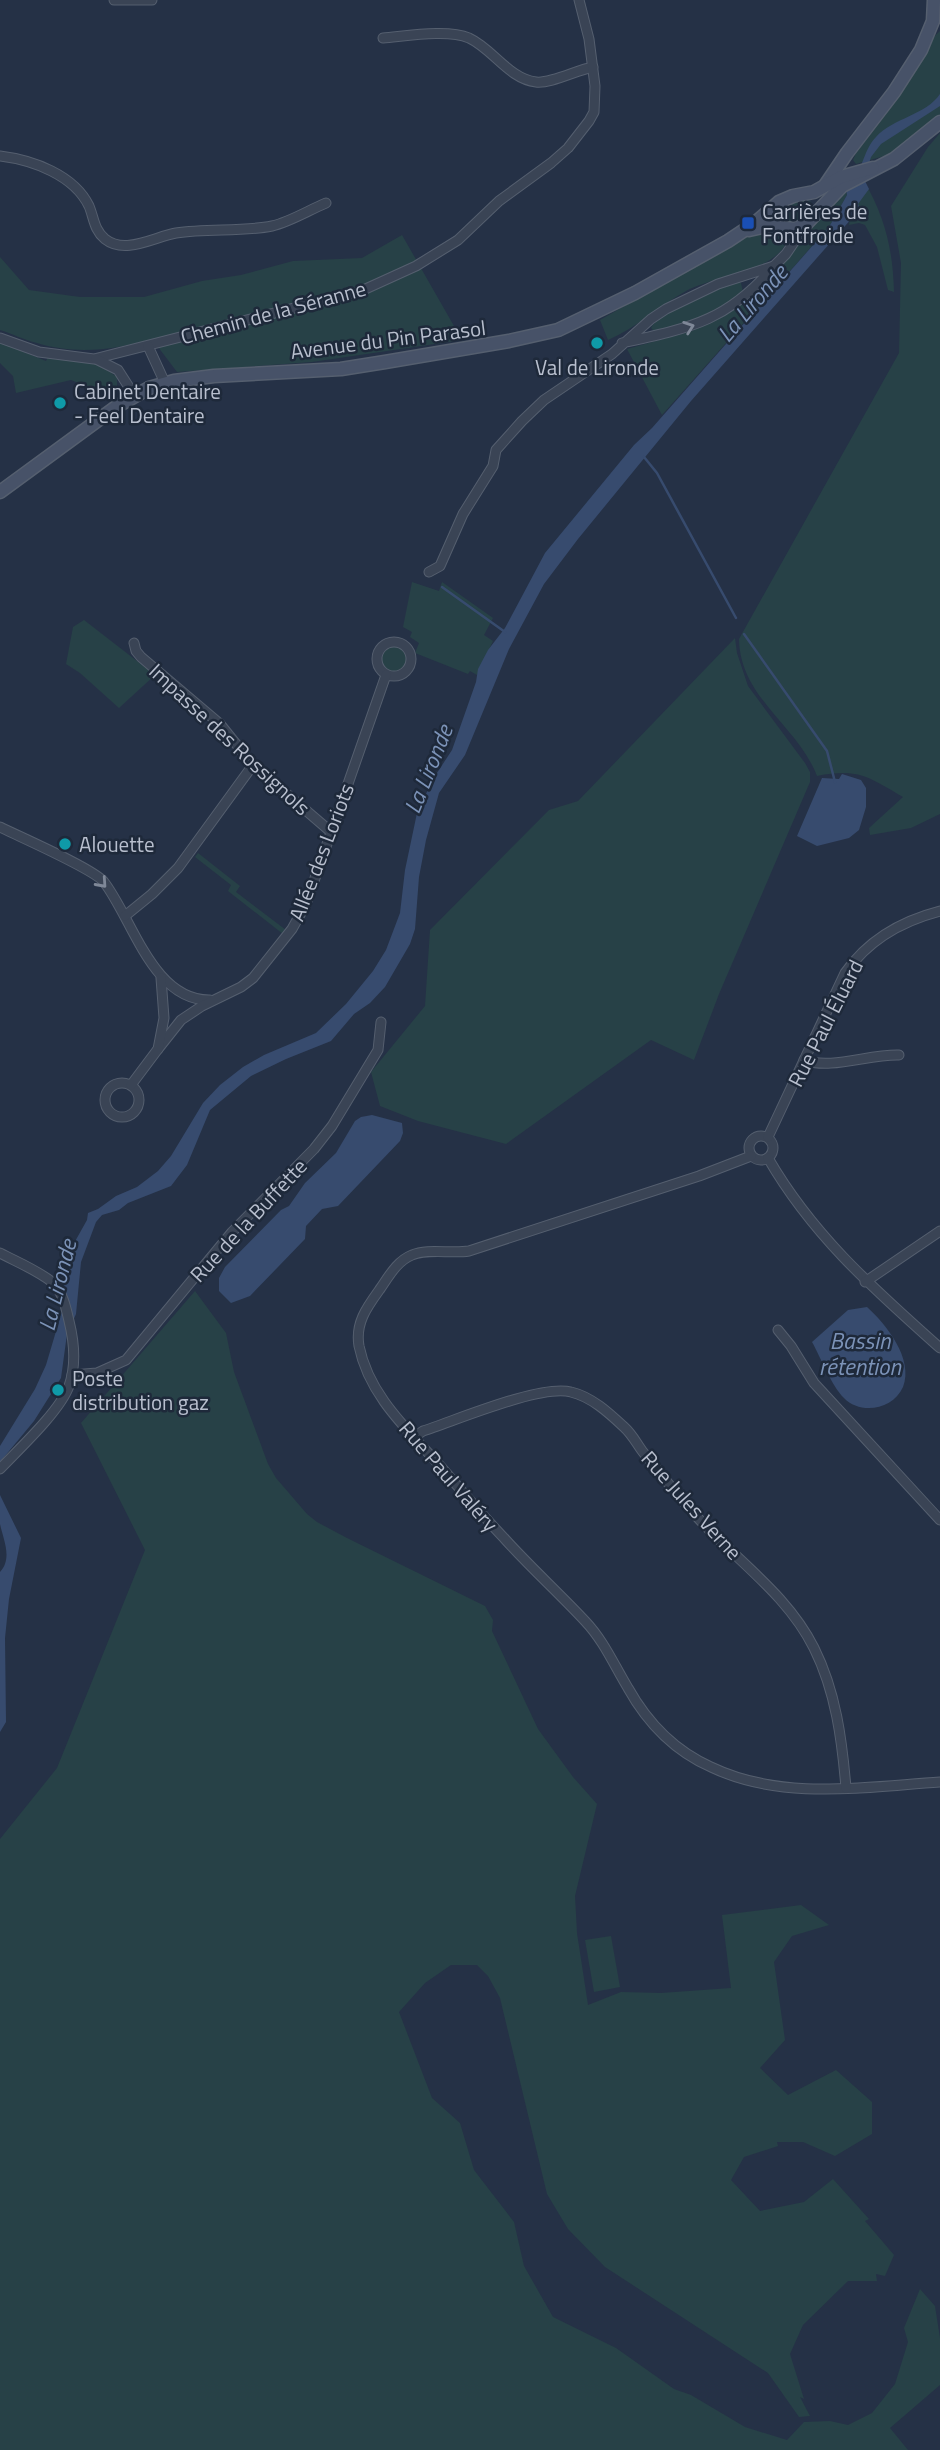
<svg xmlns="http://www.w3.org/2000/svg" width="940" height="2450" viewBox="0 0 940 2450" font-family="'Titillium Web',sans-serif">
<rect width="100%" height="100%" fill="#253146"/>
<g fill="#274147">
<path d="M940,31V114L895,153L856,164L853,160L856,153C877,127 896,101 914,73C923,58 927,42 940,31Z"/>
<path d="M940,133V814L911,828L870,835L869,828L903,797C868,777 859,768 817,776C798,726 740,698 739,639L899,353L901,263L891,206L928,147Z"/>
<path d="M864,181C885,217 893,250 894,292L888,290L877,247L865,225L859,223L849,225L854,184Z"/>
<polygon points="845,185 847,195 829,227 662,415 627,349 692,331 737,308 756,290"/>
<path d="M804,199L810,201L815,208C807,221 789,229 778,214C781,203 794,202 804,199Z"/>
<path d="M757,230C771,230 779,229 786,243C773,272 714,276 686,291C659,306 636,328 608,340L600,320Z"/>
<path d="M402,235L462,340L312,362L177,372L152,339C114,350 76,355 37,343C24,340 13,334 0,330V257L29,290L80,297H144L202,281L241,275L293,261L362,258Z"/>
<path d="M737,281L741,283L743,292C722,315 685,324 656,333L651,328C660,309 716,289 737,281Z"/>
<polygon points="0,342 46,361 48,357 99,364 117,377 117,391 113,397 71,380 16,393 13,376 0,363"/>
<polygon points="412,582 439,591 442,582 493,618 484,635 493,641 477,675 470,671 468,674 415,653 419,643 410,637 412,632 403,627"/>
<polygon points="84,620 155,675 119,708 80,673 66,664 73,627"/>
<polygon points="735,638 737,653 748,686 805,763 810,772 810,782 719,994 694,1060 651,1040 506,1144 418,1121 380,1106 371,1072 425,1006 430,930 549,810 578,801"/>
<circle cx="394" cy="659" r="13"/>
<polygon points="198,853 240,886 236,892 286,930 283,934 228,891 231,885 195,857"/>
<polygon points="195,1291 226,1333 234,1372 268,1464 276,1478 307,1514 317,1522 347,1538 485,1606 493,1620 492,1631 538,1729 573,1777 597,1804 575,1896 577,1933 588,2005 621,1992 661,1993 731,1988 722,1915 801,1905 829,1925 792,1936 774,1962 785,2040 760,2068 788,2095 836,2070 872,2102 872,2134 835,2156 803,2142 777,2142 778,2146 744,2157 731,2180 760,2211 804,2202 833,2179 869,2219 865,2221 894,2255 885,2276 876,2274 877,2281 848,2281 803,2325 790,2354 804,2399 800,2397 810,2416 799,2417 768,2373 605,2267 568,2229 547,2194 500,1998 488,1976 477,1965 451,1965 425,1983 399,2012 432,2098 460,2123 474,2170 514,2222 524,2266 553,2317 616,2348 674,2389 691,2395 745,2427 787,2440 804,2422 830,2421 848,2425 872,2413 895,2384 908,2342 904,2328 920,2289 935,2306 940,2338 940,2385 890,2428 908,2450 0,2450 0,1839 57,1768 145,1550 81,1423"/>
<polygon points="611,1936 620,1987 594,1992 585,1940"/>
</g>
<g fill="#374b6e">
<path d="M940,94V106L881,144L871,157L864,179L869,189L858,204L860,209L691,401L578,539L544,584L509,649L465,755L439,793L426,840L419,877L415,929L410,944L385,987L370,1003L354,1014L331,1041L286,1059L251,1076L210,1110L187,1165L171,1186L128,1203L119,1210L102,1215L96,1222L81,1262L76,1314L67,1334L61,1378L34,1421L0,1462V1446L35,1389L46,1365L65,1301L64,1282L73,1245L87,1220L88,1213L98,1209L116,1196L137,1187L158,1171L171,1156L203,1103L220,1085L243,1067L264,1055L316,1033L346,1004L373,971L386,950L400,913L405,870L417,813L433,779L452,750L476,682L478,669L488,650L505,628L545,553L634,445L652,428L829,227L847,195L846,189C862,177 862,151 876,137C893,118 926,115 940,94Z"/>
<polygon points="842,774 861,780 866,788 866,807 859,830 849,838 817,846 797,836 822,778 839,779"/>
<polygon points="372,1115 402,1123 403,1133 400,1141 338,1206 322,1209 306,1226 305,1239 250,1296 231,1303 219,1291 219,1278 225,1267 281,1210 289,1206 305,1183 336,1153 355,1121 361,1117"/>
<path d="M867,1307C886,1324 914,1359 903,1387C893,1410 860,1415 844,1398C831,1385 821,1358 812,1342L848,1310Z"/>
<path d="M0,1495L21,1538L9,1599L5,1638L6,1722L0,1732V1572C13,1558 3,1539 0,1524C0,1515 0,1504 0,1495Z"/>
</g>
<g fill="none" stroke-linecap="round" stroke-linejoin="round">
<g stroke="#374b6e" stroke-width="2.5">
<polyline points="644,457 657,473 736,618"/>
<polyline points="442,587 505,632"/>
<polyline points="744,634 827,751 835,782"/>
</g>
<defs>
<g id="street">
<polyline points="114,0 152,0"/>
<path d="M383,38C407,36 448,29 469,38C493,49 509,79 536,82C550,84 577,70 593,67"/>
<path d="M0,156C33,160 74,175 89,206C94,218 94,230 105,239C125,255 154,237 176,233C207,228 242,232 272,226C290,222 309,210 326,203"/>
<polyline points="774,266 786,254 805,226"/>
<polyline points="0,338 39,352 94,359 361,291 416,266 458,240 499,201 551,163 568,148 589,121 594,112 595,86 589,39 579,0"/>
<polyline points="148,346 165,383"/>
<polyline points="96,359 118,370 134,395"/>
<path d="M429,572L440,566L463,514L493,466L496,450L522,421L544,400L612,354L651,319L666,309L718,284L774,266C728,321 690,328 622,343"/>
<circle cx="394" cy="659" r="17"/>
<polyline points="134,643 136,651 141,657 220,724 253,765 330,831"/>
<path d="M0,827C20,837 94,869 104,882C133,920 153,1001 210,1000"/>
<polyline points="125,916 152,894 178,868 253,765"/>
<polyline points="158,1049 181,1020 202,1006 241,987 253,978 292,929 306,904 386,675"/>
<path d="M804,1060C831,1070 869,1054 899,1055"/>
<circle cx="122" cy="1100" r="17"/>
<polyline points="131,1085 158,1049 164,1018 161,978"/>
<circle cx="761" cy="1148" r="12"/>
<path d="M768,1137L845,973C868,940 901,921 940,911"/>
<path d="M751,1156L699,1176L469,1251C451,1254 428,1248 412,1255C397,1261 389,1276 380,1289C367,1307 355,1323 359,1346C369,1396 409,1431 441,1467C462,1491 482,1515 504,1538C530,1567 559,1593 585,1621C604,1641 614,1665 628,1688C647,1722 675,1751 711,1767C782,1801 864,1787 940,1782"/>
<path d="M768,1158C813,1236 874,1289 940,1348"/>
<path d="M0,1253C17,1262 37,1270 52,1282C63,1292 66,1308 69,1321C74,1341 76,1366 69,1386C60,1411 19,1449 0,1469"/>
<polyline points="865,1282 940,1231"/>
<polyline points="778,1330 791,1346 814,1383 940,1520"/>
<polyline points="72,1375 97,1373 126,1360 232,1232 314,1149 332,1126 378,1050 381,1022"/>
<path d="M414,1437L423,1431C457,1420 541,1384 571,1392C592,1397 609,1413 624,1427C632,1434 637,1444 643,1452C661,1475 679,1497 698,1518C737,1561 787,1594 814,1648C836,1692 842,1740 846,1788"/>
</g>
<g id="secondary">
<polyline points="826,184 847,153 894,92 921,50 933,21 934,0"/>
<polyline points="749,230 766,226 795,229 806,224 842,186 894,159 940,122"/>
<polyline points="0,492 116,407 149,388 174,381 214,376 341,369 385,362 509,341 558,330 635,293 728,241 755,223 779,202 793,196 814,192 841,177 873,168"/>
</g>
</defs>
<use href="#street" stroke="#555f6f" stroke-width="11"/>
<use href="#secondary" stroke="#555f6f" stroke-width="15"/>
<use href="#street" stroke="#3a4455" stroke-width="9"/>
<use href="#secondary" stroke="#475268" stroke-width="12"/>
</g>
<defs><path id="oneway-chevron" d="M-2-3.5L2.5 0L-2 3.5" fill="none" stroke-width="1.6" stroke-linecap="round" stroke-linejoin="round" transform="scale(1.75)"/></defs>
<g stroke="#7f8898">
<use href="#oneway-chevron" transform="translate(689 327) rotate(-19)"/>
<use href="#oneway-chevron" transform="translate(102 883) rotate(48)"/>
</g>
<rect fill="#1a4fb4" stroke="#1e293a" stroke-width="2.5" x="741" y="216" width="14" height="14" rx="3.5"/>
<g fill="#0f9aa8" stroke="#1e293a" stroke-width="2.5">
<circle cx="597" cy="343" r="7"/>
<circle cx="60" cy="403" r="7"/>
<circle cx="65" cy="844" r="7"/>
<circle cx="58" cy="1390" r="7"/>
</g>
<g text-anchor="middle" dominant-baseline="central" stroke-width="5" stroke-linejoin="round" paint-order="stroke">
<g font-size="21" fill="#b8bfce" stroke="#1e293a" text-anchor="start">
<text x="762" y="211">Carrières de<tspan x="762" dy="24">Fontfroide</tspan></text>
<text x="597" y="367" text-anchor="middle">Val de Lironde</text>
<text x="74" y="391">Cabinet Dentaire<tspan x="74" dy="24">- Feel Dentaire</tspan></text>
<text x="79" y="844">Alouette</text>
<text x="72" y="1378">Poste<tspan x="72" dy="24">distribution gaz</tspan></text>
</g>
<g font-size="21" fill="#b8bfce" stroke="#1e293a">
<text transform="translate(273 312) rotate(-15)">Chemin de la Séranne</text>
<text transform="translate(388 339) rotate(-7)">Avenue du Pin Parasol</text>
<text transform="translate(230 739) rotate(43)">Impasse des Rossignols</text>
<text transform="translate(321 852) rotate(-69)">Allée des Loriots</text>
<text transform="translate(825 1023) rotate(-63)">Rue Paul Éluard</text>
<text transform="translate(248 1220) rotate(-47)">Rue de la Buffette</text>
<text transform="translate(449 1476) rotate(49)">Rue Paul Valéry</text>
<text transform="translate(692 1505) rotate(48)">Rue Jules Verne</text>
</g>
<g font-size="23" font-style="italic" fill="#7c93b8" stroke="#1e293a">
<text transform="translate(752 303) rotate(-49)">La Lironde</text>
<text transform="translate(428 769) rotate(-68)">La Lironde</text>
<text transform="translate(57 1285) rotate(-76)">La Lironde</text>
<text x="860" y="1340">Bassin<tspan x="860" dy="26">rétention</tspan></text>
</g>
</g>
</svg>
